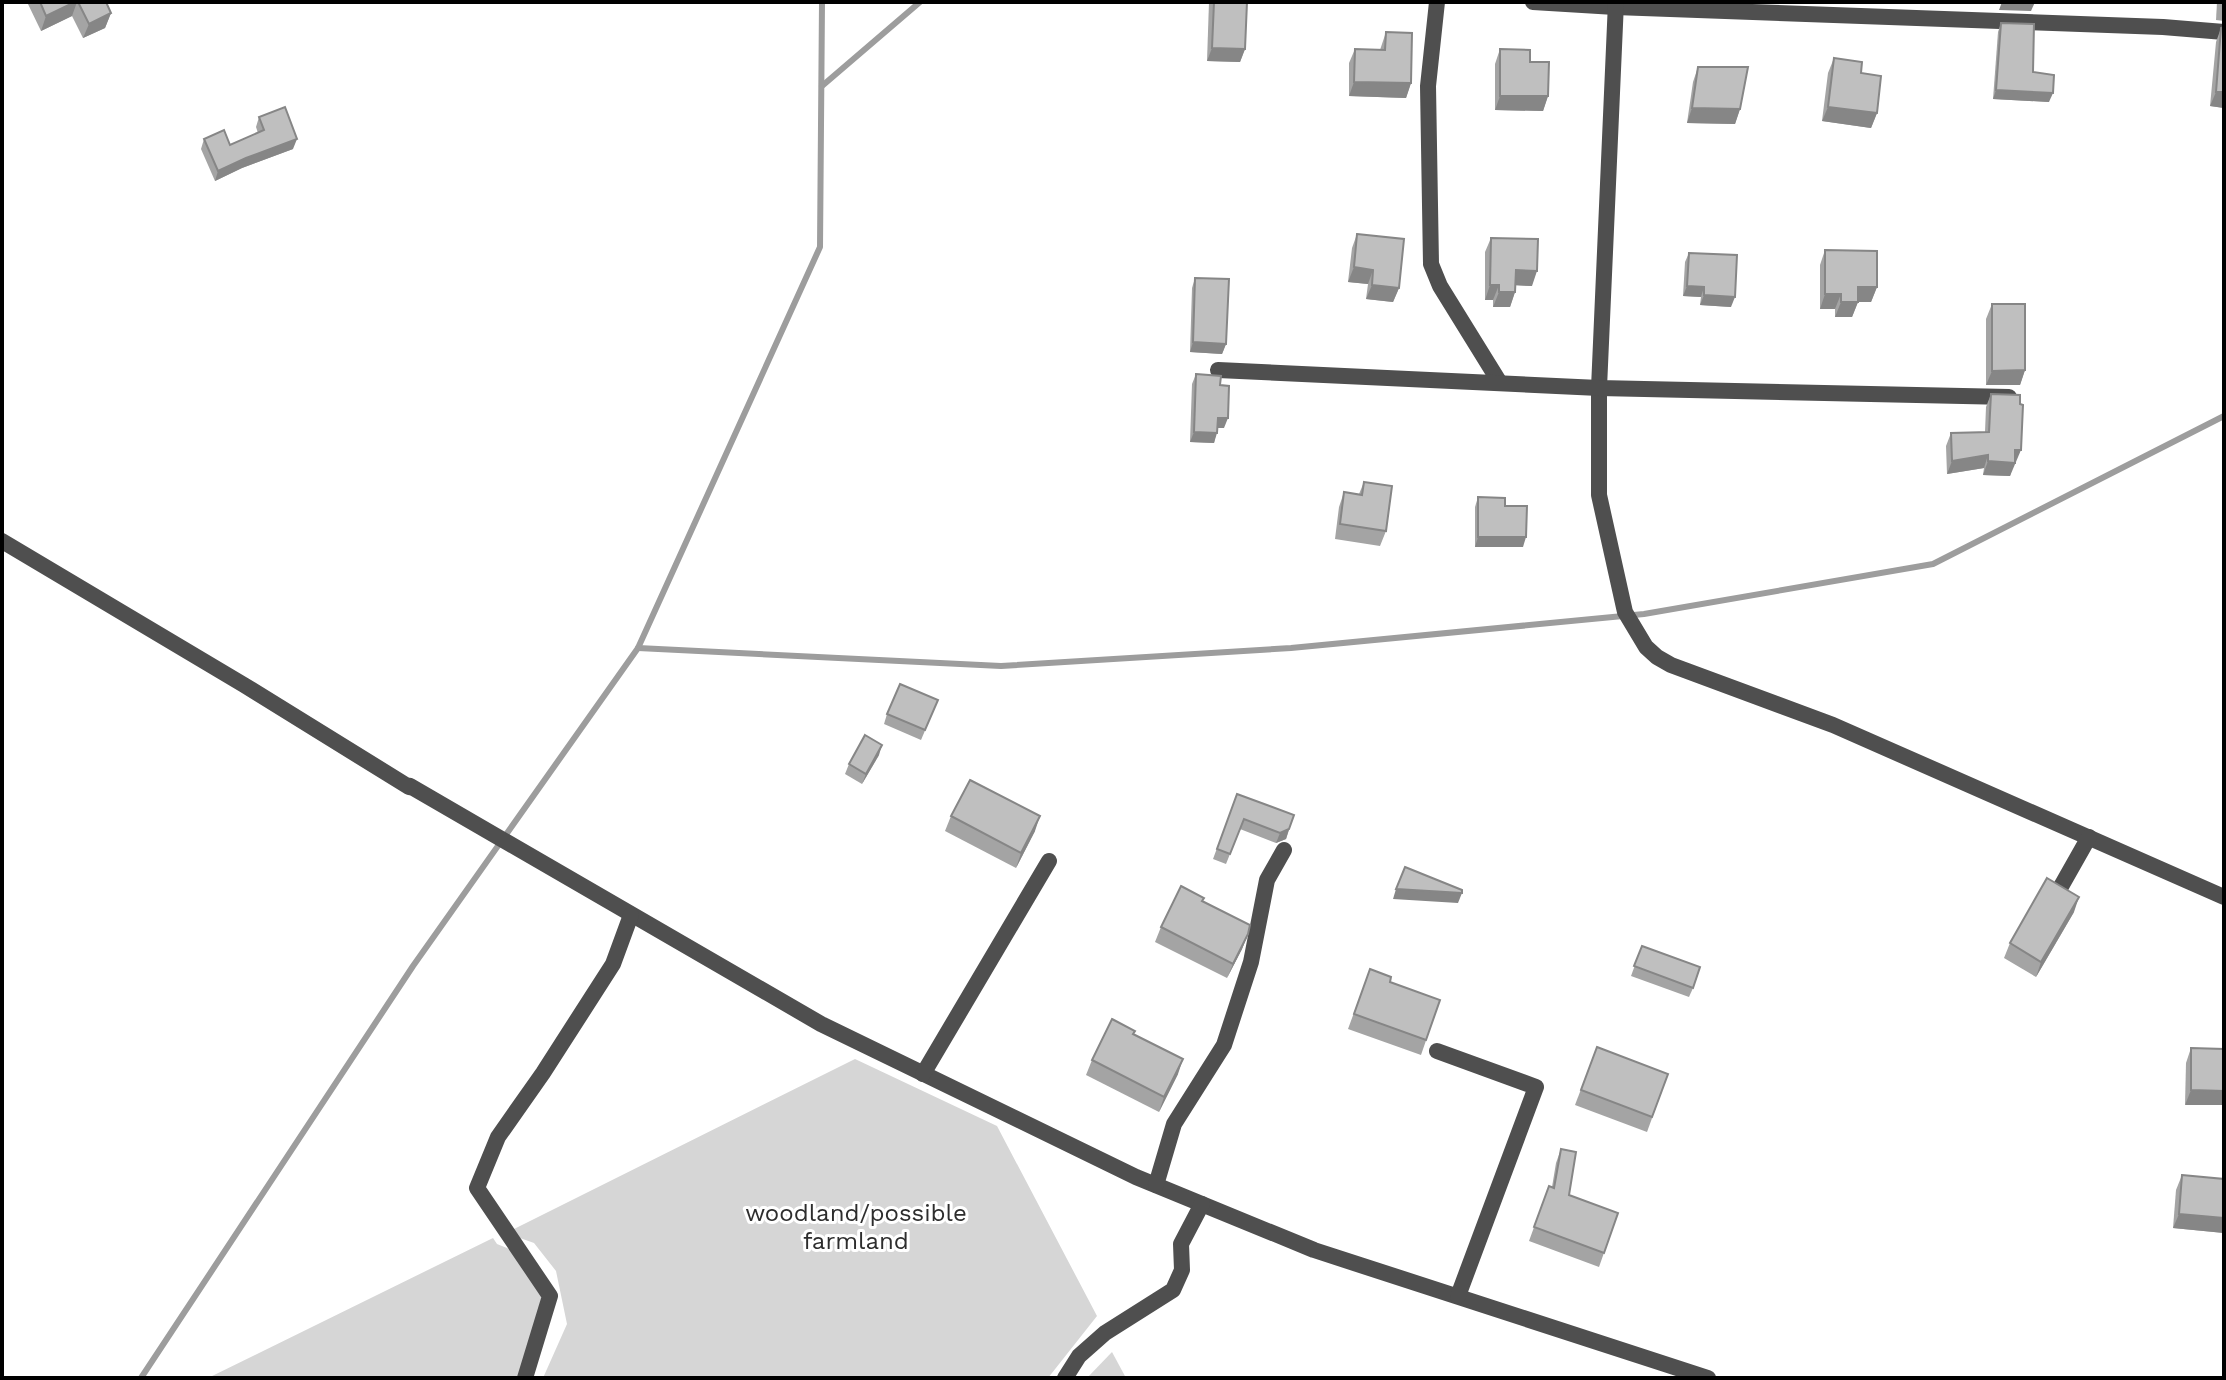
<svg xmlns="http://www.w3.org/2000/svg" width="2226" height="1380" viewBox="0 0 2226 1380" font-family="'Work Sans',sans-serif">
<rect width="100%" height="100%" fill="#fff"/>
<g fill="#d6d6d6">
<polygon points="855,1059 997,1126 1097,1316 1048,1378 543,1378 567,1324 556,1271 534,1243 506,1233"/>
<polygon points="493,1238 497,1244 527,1256 544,1283 526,1378 208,1378"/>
<polygon points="1112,1352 1126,1378 1087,1378"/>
</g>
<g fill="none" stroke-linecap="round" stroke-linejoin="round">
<g stroke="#9d9d9d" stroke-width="6">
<polyline points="822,86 920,2"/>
<polyline points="638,648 1001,666 1291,648 1644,614 1933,564 2224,416"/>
<polyline points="141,1378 413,966 638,648 820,247 822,2"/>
</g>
<g stroke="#4f4f4f" stroke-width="16">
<polyline points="1437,2 1428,86 1431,264 1440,286 1500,383"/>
<polyline points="1533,2 1615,7 2163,27 2224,32"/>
<polyline points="1616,2 1599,388 1599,495 1625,612 1646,647 1657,657 1671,665 1833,725 2224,897"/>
<polyline points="1218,370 1599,388 2009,397"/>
<polyline points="2,541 244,685 409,787 410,786 821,1024 1136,1177 1314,1250 1708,1378"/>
<polyline points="2059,890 2089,837"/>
<polyline points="1437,1051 1536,1087 1458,1296"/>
<polyline points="923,1074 1049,861"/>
<polyline points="1156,1185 1174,1124 1224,1045 1251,962 1267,880 1284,850"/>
<polyline points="525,1378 550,1296 477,1188 498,1137 543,1073 613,964 631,915"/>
<polyline points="1065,1378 1079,1356 1105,1333 1173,1290 1182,1270 1181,1244 1202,1204"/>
</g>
</g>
<g fill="#a4a4a4">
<polygon points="27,2 106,2 111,13 105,28 83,38 72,16 41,31"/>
<polygon points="1209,2 1247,2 1245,49 1240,62 1207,61"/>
<polygon points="2217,2 2224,2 2224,21 2216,20"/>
<polygon points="2001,23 2033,72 2049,102 1993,99 1998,32"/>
<polygon points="2224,27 2224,108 2210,106 2216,42 2221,28"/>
<polygon points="1386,32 1411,83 1406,98 1349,96 1349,63 1355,49 1380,50"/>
<polygon points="1500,49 1530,62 1548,96 1543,111 1495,110 1495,64"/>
<polygon points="1834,58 1861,73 1877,113 1871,128 1822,121 1828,73"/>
<polygon points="1698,67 1740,109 1735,124 1687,123 1693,82"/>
<polygon points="259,117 293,149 242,168 215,181 201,149 204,139 230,145 258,133 256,127"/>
<polygon points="1357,234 1399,288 1393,302 1366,299 1368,284 1348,282 1352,248"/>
<polygon points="1491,238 1532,286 1515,285 1515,292 1510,307 1493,307 1493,300 1485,300 1485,252"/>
<polygon points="1825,250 1877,287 1871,302 1858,302 1852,317 1835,317 1835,309 1820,309 1820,265"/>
<polygon points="1689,253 1731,307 1700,305 1701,297 1683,296 1685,262"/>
<polygon points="1195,278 1226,344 1222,354 1190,352 1192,288"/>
<polygon points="1992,304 2025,370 2020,385 1986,385 1986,319"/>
<polygon points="1196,374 1220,385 1224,428 1217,428 1214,443 1190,442 1192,384"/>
<polygon points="1991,394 2016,463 2014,463 2010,476 1983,475 1984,468 1947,474 1946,446 1951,433 1985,432 1986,407"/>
<polygon points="1364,482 1386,531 1380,546 1335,539 1339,507 1344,492 1359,494"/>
<polygon points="1478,497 1505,506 1523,547 1475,547 1475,507"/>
<polygon points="938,700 921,740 884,724 887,714"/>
<polygon points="879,755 862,784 845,774 849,764"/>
<polygon points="1237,794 1294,815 1286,839 1276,843 1240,829 1226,864 1213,859"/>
<polygon points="951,816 1035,831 1016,868 945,831"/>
<polygon points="1202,901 1248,934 1242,949 1227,978 1155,942 1161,927"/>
<polygon points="2074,912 2036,977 2004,958 2010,943"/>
<polygon points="1642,946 1693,988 1689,997 1631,976"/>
<polygon points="1370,969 1390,982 1440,1000 1421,1055 1348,1029"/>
<polygon points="1134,1034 1178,1074 1159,1112 1086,1075 1092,1060"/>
<polygon points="1597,1047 1668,1074 1647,1132 1575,1105"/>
<polygon points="2191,1048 2224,1049 2185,1105 2186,1063"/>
<polygon points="1561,1149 1569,1195 1618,1213 1599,1267 1529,1241 1549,1186 1552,1187 1556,1163"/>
<polygon points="2182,1175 2224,1179 2224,1233 2173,1228 2176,1190"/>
</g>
<g fill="#868686">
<polygon points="75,2 77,2 72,16 41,31 46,16"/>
<polygon points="2002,2 2035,2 2031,11 1999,10"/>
<polygon points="111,13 105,28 83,38 89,24"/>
<polygon points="1212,48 1245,49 1240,62 1207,61"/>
<polygon points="1354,82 1411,83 1406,98 1349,96"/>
<polygon points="1996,90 2053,93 2049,102 1993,99"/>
<polygon points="2216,92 2224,92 2224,108 2210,106"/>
<polygon points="1500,96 1548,96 1543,111 1495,110"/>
<polygon points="1828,107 1877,113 1871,128 1822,121"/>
<polygon points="1692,108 1740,109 1735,124 1687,123"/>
<polygon points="297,139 293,149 242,168 215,181 218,171 246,158"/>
<polygon points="1354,267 1373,270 1368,284 1348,282"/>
<polygon points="1516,270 1537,271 1532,286 1510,285"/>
<polygon points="1372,285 1399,288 1393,302 1366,299"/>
<polygon points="1490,285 1499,285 1493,300 1485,300"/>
<polygon points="1687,286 1704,287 1701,297 1683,296"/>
<polygon points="1858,287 1877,287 1871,302 1853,302"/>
<polygon points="1499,292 1515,292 1510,307 1493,307"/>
<polygon points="1825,294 1841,294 1835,309 1820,309"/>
<polygon points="1704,295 1735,297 1731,307 1700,305"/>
<polygon points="1841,302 1858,302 1852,317 1835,317"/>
<polygon points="1193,342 1226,344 1222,354 1190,352"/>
<polygon points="2025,370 2020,385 1986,385 1992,371"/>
<polygon points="1218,418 1228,418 1224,428 1214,428"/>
<polygon points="1194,432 1217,433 1214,443 1190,442"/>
<polygon points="2015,450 2021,450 2010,476 1983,475 1988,461"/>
<polygon points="1988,455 1984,468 1947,474 1952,461"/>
<polygon points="1478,537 1526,537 1523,547 1475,547"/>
<polygon points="882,745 879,755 862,784 866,774"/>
<polygon points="1040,816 1035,831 1016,868 1021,853"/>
<polygon points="1289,829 1286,839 1276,843 1280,833"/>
<polygon points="1396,889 1462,893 1458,903 1393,899"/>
<polygon points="2079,897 2074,912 2036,977 2041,962"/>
<polygon points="1248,934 1242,949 1227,978 1233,964"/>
<polygon points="1183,1059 1178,1074 1159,1112 1164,1097"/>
<polygon points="2191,1090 2224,1091 2224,1105 2185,1105"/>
<polygon points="2179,1214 2224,1218 2224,1233 2173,1228"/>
</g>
<g fill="#bfbfbf" stroke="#868686" stroke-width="2">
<polygon points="40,2 75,2 46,16"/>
<polygon points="78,2 106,2 111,13 89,24"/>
<polygon points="1214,2 1247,2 1245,49 1212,48"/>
<polygon points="2001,23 2034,24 2033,72 2054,75 2053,93 1996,90"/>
<polygon points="2224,27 2224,92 2216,92 2221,28"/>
<polygon points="1386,32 1412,33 1411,83 1354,82 1355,49 1385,50"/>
<polygon points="1500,49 1530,50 1530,62 1549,62 1548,96 1500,96"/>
<polygon points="1834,58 1862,62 1861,73 1881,76 1877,113 1828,107"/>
<polygon points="1698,67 1748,67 1740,109 1692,108"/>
<polygon points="285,107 297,139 246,158 218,171 204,139 224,130 230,145 264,130 259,117"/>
<polygon points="1357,234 1404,239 1399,288 1372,285 1373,270 1354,267"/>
<polygon points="1491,238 1538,239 1537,271 1516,270 1515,292 1499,292 1499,285 1490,285"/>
<polygon points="1825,250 1877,251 1877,287 1858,287 1858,302 1841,302 1841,294 1825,294"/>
<polygon points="1689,253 1737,255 1735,297 1704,295 1704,287 1687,286"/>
<polygon points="1195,278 1229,279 1226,344 1193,342"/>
<polygon points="1992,304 2025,304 2025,370 1992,371"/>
<polygon points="1196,374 1221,376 1220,385 1229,386 1228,418 1218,418 1217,433 1194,432"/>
<polygon points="1991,394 2020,395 2020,404 2023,405 2021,450 2015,450 2015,463 1988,461 1988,455 1952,461 1951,433 1989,432"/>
<polygon points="1364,482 1392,486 1386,531 1340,524 1344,492 1362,495"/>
<polygon points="1478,497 1505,498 1505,506 1527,506 1526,537 1478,537"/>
<polygon points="900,684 938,700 925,730 887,714"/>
<polygon points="865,735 882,745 866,774 849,764"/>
<polygon points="970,780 1040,816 1021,853 951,816"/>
<polygon points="1237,794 1294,815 1289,829 1280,833 1244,819 1230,854 1217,849"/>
<polygon points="1405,867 1462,890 1462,893 1396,889"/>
<polygon points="2047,878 2079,897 2041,962 2010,943"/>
<polygon points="1181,886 1204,898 1202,901 1250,925 1248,934 1233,964 1161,927"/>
<polygon points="1642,946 1700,967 1693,988 1634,966"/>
<polygon points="1370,969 1391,977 1390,982 1440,1000 1426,1040 1354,1014"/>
<polygon points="1112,1019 1135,1031 1133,1034 1183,1059 1164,1097 1092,1060"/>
<polygon points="1597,1047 1668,1074 1652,1117 1581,1090"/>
<polygon points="2191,1048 2224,1049 2224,1091 2191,1090"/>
<polygon points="1561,1149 1576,1152 1569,1195 1618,1213 1604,1253 1534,1227 1549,1186 1554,1188"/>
<polygon points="2182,1175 2224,1179 2224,1218 2179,1214"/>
</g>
<g text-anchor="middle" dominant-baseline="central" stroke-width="6" stroke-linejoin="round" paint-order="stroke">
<g font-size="24" fill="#2d2d2d" stroke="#fff">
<text x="856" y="1213">woodland/possible<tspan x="856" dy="28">farmland</tspan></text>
</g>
</g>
<rect width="2226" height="1380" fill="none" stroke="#000000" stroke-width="8"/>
</svg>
